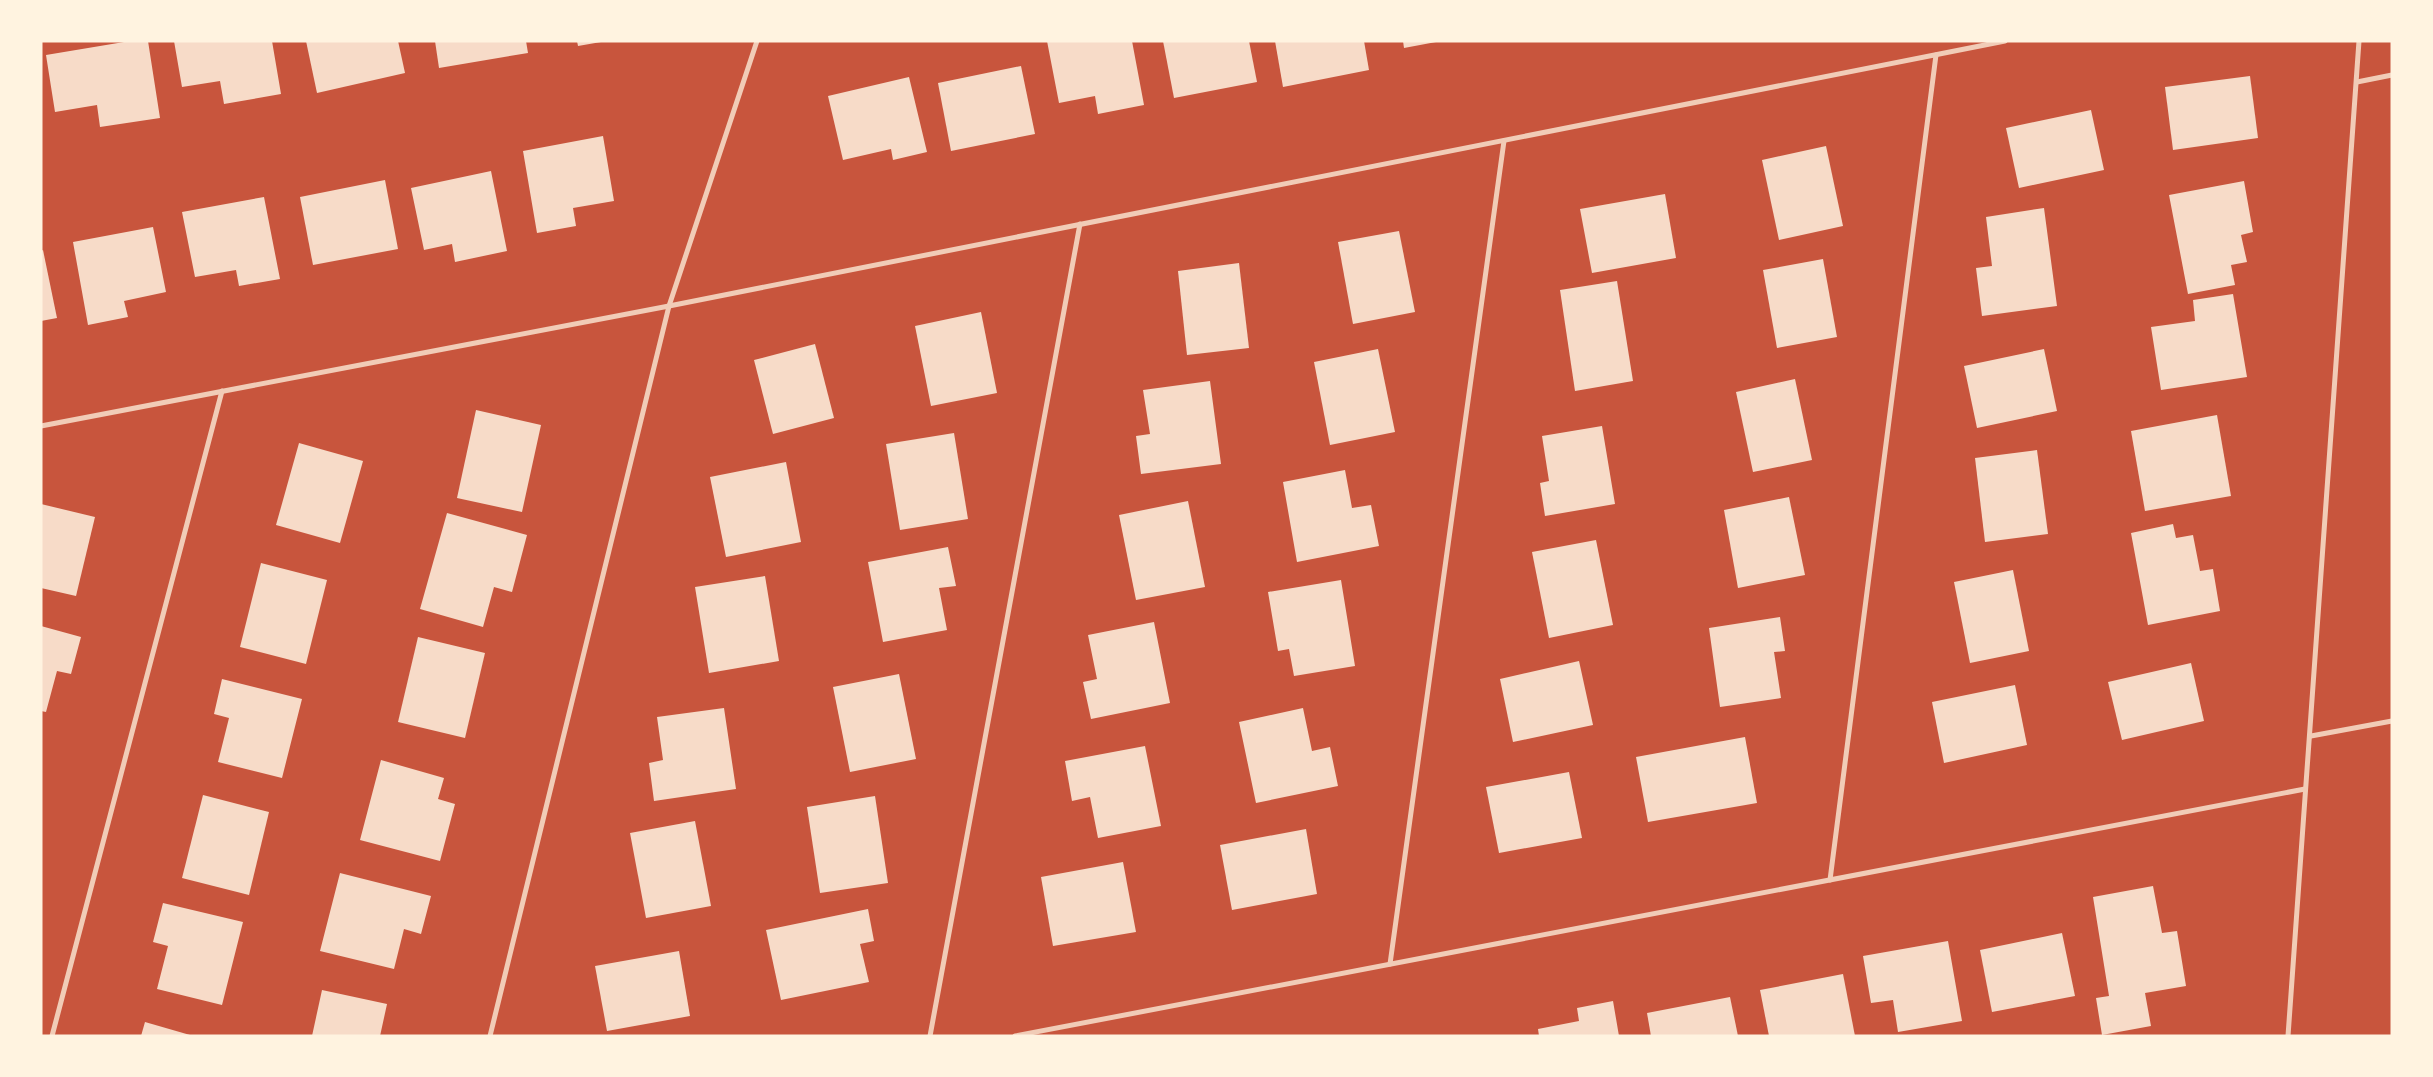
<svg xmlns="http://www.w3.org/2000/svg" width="2433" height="1077" viewBox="0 0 2433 1077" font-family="'DejaVu Sans',sans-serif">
<rect width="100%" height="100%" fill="#c8553d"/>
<g fill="#f7dbc8">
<polygon points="130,41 148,41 160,118 100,127 97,105 55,112 46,55"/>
<polygon points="174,41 272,41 281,94 224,104 220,81 182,87"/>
<polygon points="306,41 398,41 405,73 317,93"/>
<polygon points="435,41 526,41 528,53 439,68"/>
<polygon points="577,41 601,41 601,42 578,46"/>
<polygon points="1047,41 1132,41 1144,105 1098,114 1095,96 1059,103"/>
<polygon points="1163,41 1249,41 1257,82 1174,98"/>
<polygon points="1275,41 1364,41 1369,70 1283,87"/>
<polygon points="1403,41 1436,41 1436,42 1404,48"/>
<polygon points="1021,66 1035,134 951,151 938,83"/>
<polygon points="2250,76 2258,138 2173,150 2165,87"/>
<polygon points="909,77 927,152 893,160 891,149 843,160 828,96"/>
<polygon points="2091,110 2104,170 2019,188 2006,128"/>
<polygon points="603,136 614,201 573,208 576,226 537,233 523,151"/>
<polygon points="1826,146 1843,226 1779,240 1762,160"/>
<polygon points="491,171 507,251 455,262 452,244 424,250 411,188"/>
<polygon points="385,180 398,249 313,265 300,197"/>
<polygon points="2244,181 2253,232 2241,235 2247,262 2231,265 2235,285 2188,294 2169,195"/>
<polygon points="1665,194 1676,258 1592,273 1580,209"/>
<polygon points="264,197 280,279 239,286 236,270 195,277 182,212"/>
<polygon points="2044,208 2057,306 1982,316 1976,268 1992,266 1986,217"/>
<polygon points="153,227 166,292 124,301 128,317 88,325 73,242"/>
<polygon points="1399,231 1415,312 1353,324 1338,242"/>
<polygon points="43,250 57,318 41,321 41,251"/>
<polygon points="1823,259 1837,337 1777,348 1763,270"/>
<polygon points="1239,263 1249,348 1187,355 1178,271"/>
<polygon points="1617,281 1633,381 1575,391 1560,290"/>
<polygon points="2233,294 2247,377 2161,390 2151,327 2195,321 2193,300"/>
<polygon points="981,312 997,393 931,406 915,326"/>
<polygon points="815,344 834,418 773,434 754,360"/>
<polygon points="1378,349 1395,432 1330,445 1314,362"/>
<polygon points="2044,349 2057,411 1977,428 1964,366"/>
<polygon points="1795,379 1812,460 1753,472 1736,392"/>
<polygon points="1210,381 1221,464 1141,474 1136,436 1150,434 1143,390"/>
<polygon points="476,410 541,425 522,512 457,498"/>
<polygon points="2217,415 2231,496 2145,511 2131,431"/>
<polygon points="1602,426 1615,504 1545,516 1540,483 1549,481 1542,436"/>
<polygon points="954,433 968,519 900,530 886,444"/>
<polygon points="299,443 363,461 340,543 276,525"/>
<polygon points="2037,450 2048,534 1985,542 1975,458"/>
<polygon points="786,462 801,542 726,557 710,477"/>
<polygon points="1345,470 1352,508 1371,505 1379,546 1297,562 1283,482"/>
<polygon points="1789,497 1805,575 1738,588 1724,510"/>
<polygon points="1188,501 1205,587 1136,600 1119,515"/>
<polygon points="41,504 95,517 76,596 41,588"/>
<polygon points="447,513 527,535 512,592 494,587 483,627 420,609"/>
<polygon points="2173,524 2176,538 2193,535 2200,571 2213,569 2220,611 2148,625 2131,533"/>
<polygon points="1596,540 1613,625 1549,638 1532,552"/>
<polygon points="948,547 956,586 939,588 947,630 883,642 868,562"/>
<polygon points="261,563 327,580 306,664 240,647"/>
<polygon points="2013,570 2029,651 1970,663 1954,582"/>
<polygon points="765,576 779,661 709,673 695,587"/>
<polygon points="1341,580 1355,666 1294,676 1289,649 1278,651 1268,592"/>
<polygon points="1780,617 1785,651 1774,652 1781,698 1720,707 1709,628"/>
<polygon points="1154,622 1170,703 1091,719 1083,682 1097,679 1088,635"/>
<polygon points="41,626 81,637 71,674 57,671 46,712 41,711"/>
<polygon points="418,637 485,653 465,738 398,722"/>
<polygon points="1579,661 1593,725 1513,742 1500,679"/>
<polygon points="2191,663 2204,721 2122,740 2108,682"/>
<polygon points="899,674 916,759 850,772 833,687"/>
<polygon points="222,679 302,699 282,778 218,762 229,718 214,714"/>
<polygon points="2015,685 2027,745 1944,763 1932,702"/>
<polygon points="724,708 736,789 654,801 649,763 663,760 657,717"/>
<polygon points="1303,708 1312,751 1330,747 1338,786 1256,803 1239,722"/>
<polygon points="1745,737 1757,803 1648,822 1636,757"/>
<polygon points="1145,746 1161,826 1098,838 1090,797 1072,801 1065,761"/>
<polygon points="381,760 444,778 438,799 455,804 440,861 360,840"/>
<polygon points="1569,772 1582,838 1499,853 1486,787"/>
<polygon points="203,795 269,812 249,895 182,878"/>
<polygon points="875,796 888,883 820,893 807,807"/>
<polygon points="695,821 711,906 646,918 630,833"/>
<polygon points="1306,829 1317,894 1232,910 1220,845"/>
<polygon points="1123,862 1136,932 1053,946 1041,877"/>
<polygon points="340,873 431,896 421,934 404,929 394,969 320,951"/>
<polygon points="2153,886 2162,933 2177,931 2186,986 2145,993 2151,1026 2102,1035 2096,998 2109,996 2093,897"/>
<polygon points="163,903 243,922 222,1005 157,989 168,946 153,942"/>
<polygon points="868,909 874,941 860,944 869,982 781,1000 766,930"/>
<polygon points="2062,933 2075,996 1992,1012 1980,950"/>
<polygon points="1948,941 1962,1021 1898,1032 1893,1000 1871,1003 1863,956"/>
<polygon points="679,951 690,1016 607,1031 595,966"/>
<polygon points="1843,974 1855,1036 1769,1036 1760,990"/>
<polygon points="322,990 387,1004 380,1036 312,1036"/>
<polygon points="1730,997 1738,1036 1651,1036 1647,1013"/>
<polygon points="1613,1001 1619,1036 1539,1036 1538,1029 1579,1021 1577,1008"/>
<polygon points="145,1022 190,1035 190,1036 141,1036"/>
</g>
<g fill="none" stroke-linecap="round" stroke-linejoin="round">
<g stroke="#f1ccb7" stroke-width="5">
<polyline points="2357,82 2392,75"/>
<polyline points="41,426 669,306 2005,41"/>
<polyline points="2311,736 2392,721"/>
<polyline points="1830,880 1936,55"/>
<polyline points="1390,964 1504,141"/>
<polyline points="52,1036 222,391"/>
<polyline points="490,1036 669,306 757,41"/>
<polyline points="930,1036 1080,224"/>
<polyline points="1015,1036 2305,789"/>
<polyline points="2288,1036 2359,41"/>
</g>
</g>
<rect width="2433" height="1077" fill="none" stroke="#fff3e0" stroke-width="85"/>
</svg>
